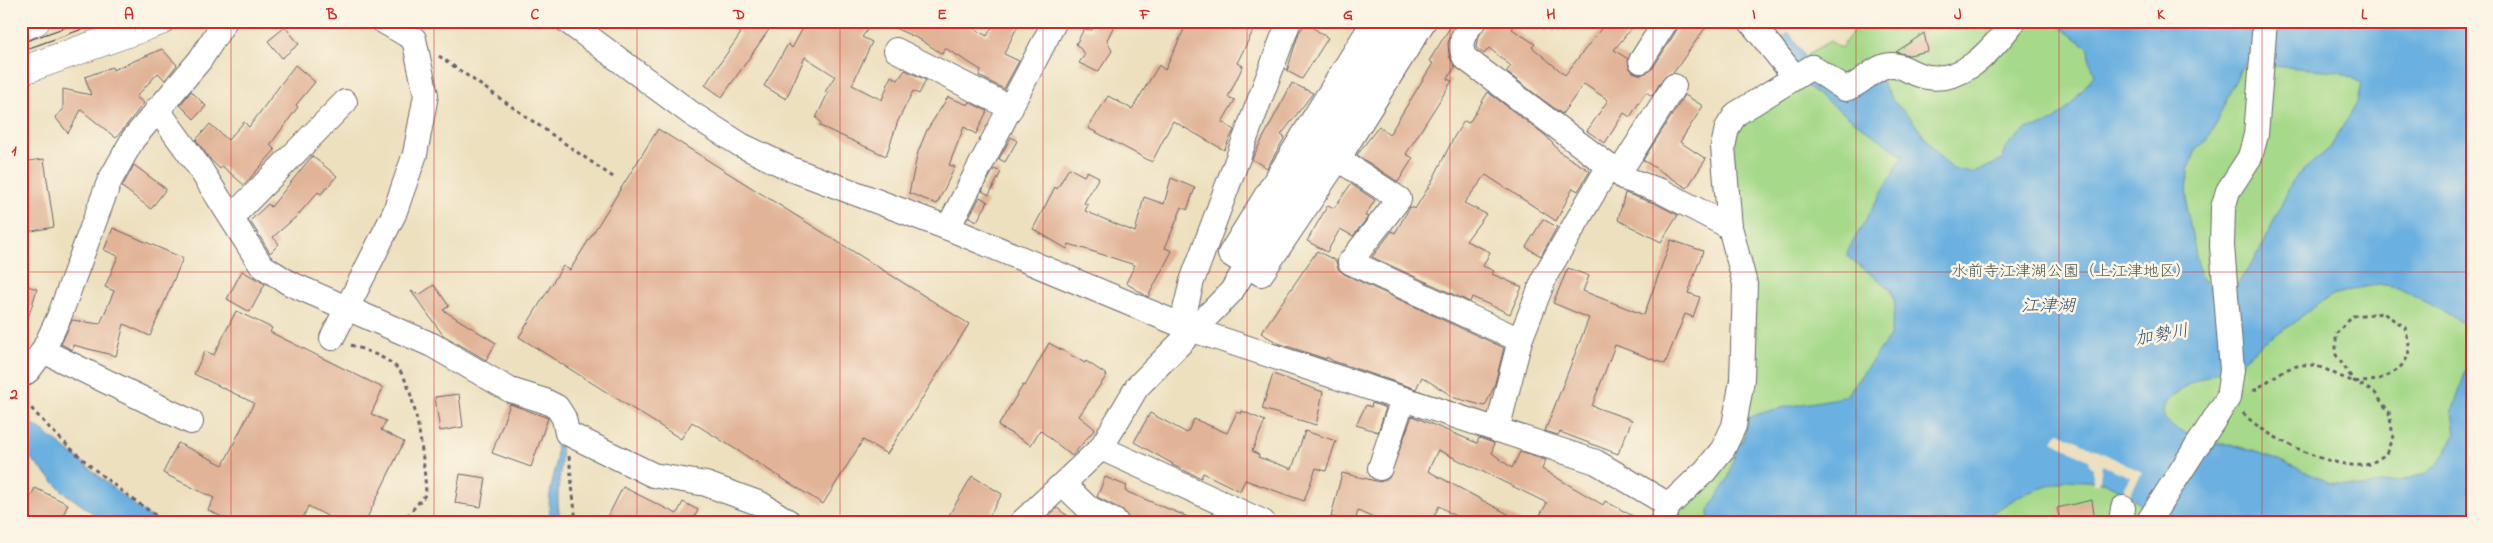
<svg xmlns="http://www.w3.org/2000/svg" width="2493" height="543" viewBox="0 0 2493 543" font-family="'Indie Flower','Klee One',sans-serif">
<rect width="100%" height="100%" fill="#fcf5e5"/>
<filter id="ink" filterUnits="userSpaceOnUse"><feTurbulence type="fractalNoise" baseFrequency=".02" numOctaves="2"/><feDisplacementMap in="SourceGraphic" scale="10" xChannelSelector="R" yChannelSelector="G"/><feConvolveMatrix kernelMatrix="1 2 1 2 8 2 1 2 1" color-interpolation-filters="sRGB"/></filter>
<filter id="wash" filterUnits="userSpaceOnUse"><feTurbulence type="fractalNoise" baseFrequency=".0096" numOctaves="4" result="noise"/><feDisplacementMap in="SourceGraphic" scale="20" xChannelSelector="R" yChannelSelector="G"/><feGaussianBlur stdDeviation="1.12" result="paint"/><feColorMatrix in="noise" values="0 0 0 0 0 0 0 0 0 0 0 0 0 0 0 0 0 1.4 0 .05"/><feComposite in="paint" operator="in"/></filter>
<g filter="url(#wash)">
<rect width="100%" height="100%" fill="#ede0bf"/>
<polygon fill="#a6d989" stroke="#647e62" points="1860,21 2472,21 2472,522 1670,522 1729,455 1737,220 1732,126 1797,79 1808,54 1830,41 1841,48"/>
<g fill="#6ab0e0" stroke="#46698e" fill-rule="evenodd">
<path d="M2056,21H2472V336L2464,324L2445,312L2398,287L2378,284L2352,290L2333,295L2316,305L2293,324L2264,342L2241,362L2189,384L2165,403L2163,412L2165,419L2174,428L2210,444H2230L2275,458L2330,483L2361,487L2400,481L2427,473L2439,463L2455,435L2452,412L2472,352V522H2160L2133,498L2104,482L2066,480L2021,495L1978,522H1709V510L1729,477L1736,449L1743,440L1748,418C1779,405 1813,404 1846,396L1890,336L1895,305L1891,289L1848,257L1847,252L1903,156L1802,83L1796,63L1781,38L1789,33L1817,77L1881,80L1893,101L1909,116L1939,156L1953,169L1974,173L2002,160L2007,146L2028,128C2059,129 2077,95 2095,74L2090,62L2089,48L2056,24ZM2243,64L2338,71L2361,83L2357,102L2330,148L2294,178L2256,258L2230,294L2213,292L2200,275L2187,210L2188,170L2197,148L2208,140Z"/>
<path d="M21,417C70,447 110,489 157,522H105L65,493L27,455L21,443Z"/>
<path d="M556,427C570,459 551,486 561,522H552C545,498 553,486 556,463C557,451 556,439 556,427Z"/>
</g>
<polygon fill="#ede0bf" points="2059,432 2142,472 2128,498 2121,494 2130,477 2102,465 2099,484 2093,484 2093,468 2089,464 2090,461 2053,441"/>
<g id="blocks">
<g fill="#e1b397">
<polygon points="744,21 775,21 722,97 705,85 741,33 737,31"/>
<polygon points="807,21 874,21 862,37 872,42 852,85 882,100 891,76 898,80 905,70 926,80 919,94 913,91 898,121 886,156 820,126 821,122 816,118 828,93 825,92 835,76 805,57 786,99 764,86 788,44 792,48"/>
<polygon points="880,21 960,21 987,36 995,21 1020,21 1004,54 1019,61 1004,89 979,76 981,70 945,48 942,54 921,40"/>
<polygon points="1096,21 1116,21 1107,40 1112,51 1098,72 1079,63 1085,54 1076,44 1084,29 1092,30"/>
<polygon points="1188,21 1195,21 1209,29 1213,21 1258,21 1237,63 1243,66 1228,97 1235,100 1222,122 1234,130 1224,150 1173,121 1152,162 1088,128 1108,96 1132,109 1159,65 1165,70"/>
<polygon points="1454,21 1456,21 1448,43 1449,56 1455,67 1447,79 1452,81 1406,154 1413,158 1398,182 1357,155 1379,126 1389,135 1433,63 1429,61"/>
<polygon points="1487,21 1518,21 1512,29 1535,44 1532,47 1565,75 1607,21 1637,21 1614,50 1628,59 1629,67 1633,72 1641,75 1653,68 1678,28 1680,21 1710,21 1674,72 1663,78 1652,96 1646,92 1630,117 1624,113 1605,143 1587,131 1608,100 1584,84 1562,114 1506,72 1511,66 1489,48 1484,54 1476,48 1477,40"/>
<polygon points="1306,23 1328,38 1302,79 1287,71 1299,32"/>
<polygon points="285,27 299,44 282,58 268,41"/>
<polygon points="1924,33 1928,51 1909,55 1896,52"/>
<polygon points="162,49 177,65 165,80 158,73 136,97 144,103 116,138 81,110 68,133 55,117 63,110 63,89 91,95 85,77 112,67 113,70"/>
<polygon points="295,65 315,82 296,105 298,107 270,145 275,150 244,185 222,166 220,169 211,160 196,140 210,124 228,140 244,122 249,127"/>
<polygon points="1292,83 1313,93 1281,135 1285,137 1267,168 1252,159"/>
<polygon points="191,91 206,106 194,119 180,105"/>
<polygon points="1488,92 1546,136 1561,153 1590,171 1578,191 1573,188 1556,221 1486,175 1464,203 1486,214 1466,241 1490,252 1483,266 1494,271 1492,274 1522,287 1510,314 1472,297 1470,302 1372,257 1392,231 1395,233 1410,207 1415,209 1431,183 1454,137 1464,121 1469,123"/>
<polygon points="1685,95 1703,106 1680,142 1706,159 1687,188 1643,160"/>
<polygon points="948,97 968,105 969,102 987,111 976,134 964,127 949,165 955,167 937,204 909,193 918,152 927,130"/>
<polygon points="658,129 969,324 887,454 863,440 823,504 692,422 681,439 519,337 563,266 570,270"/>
<polygon points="1011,137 1017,141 1005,162 999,159"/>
<polygon points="312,156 337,176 321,194 318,192 297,216 273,237 279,244 270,253 250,221 268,204 271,207"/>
<polygon points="44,159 54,227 21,233 21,162"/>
<polygon points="134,165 166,189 151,209 122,187"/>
<polygon points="1069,168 1084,176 1087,171 1099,177 1084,203 1088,205 1085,211 1135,232 1144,197 1164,204 1171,178 1195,188 1187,210 1182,207 1165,248 1172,251 1148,297 1126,283 1135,265 1069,244 1067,249 1033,229 1055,187 1057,189"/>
<polygon points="994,169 1001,172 989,195 982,191"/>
<polygon points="1351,184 1375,200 1365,216 1368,217 1353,236 1340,229 1327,252 1307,241 1328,205 1334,208"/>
<polygon points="1625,193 1656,204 1678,215 1661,242 1618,220"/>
<polygon points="980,197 988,202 977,221 969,217"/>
<polygon points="1543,219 1557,227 1541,256 1526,247"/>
<polygon points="113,228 183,258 150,336 124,324 116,356 73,345 72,350 61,344 72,320 100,324 114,291 105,287 118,256 104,250"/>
<polygon points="1671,240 1703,251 1688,293 1700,297 1693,317 1685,314 1665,364 1615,345 1592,406 1632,420 1618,454 1560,432 1558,435 1545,431 1589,318 1553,303 1568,268 1589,276 1583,291 1644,315"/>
<polygon points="1317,251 1336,261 1338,269 1344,274 1504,348 1494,387 1485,406 1455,398 1422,377 1416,389 1333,361 1327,357 1326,359 1278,343 1261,333"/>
<polygon points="242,271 265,284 250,312 227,299"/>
<polygon points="21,284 37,289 25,328 21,327"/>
<polygon points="434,285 449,306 443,310 496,343 486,360 443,335 411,291 419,295"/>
<polygon points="236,311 272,328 270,332 383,388 371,414 386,421 381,430 404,442 365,522 339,522 308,506 301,522 222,522 224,518 208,510 214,498 163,473 178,443 223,465 254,403 194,374 205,351 214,355"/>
<polygon points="1049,343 1085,363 1086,361 1107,375 1079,416 1095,429 1072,456 1040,430 1031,445 998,426 1023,385 1025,386"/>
<polygon points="1273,374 1323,392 1316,425 1262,409"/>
<polygon points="459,394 463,427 440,431 435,397"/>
<polygon points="1372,403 1386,408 1378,432 1356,425 1366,405 1371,407"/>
<polygon points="510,404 548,418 531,467 492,453"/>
<polygon points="1242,411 1265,421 1252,451 1259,455 1258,457 1292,469 1305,431 1336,441 1326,471 1316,468 1304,501 1245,480 1240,491 1203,473 1201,478 1172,465 1173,464 1134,442 1150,413 1187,433 1194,419 1227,433 1237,412 1241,414"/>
<polygon points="1412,416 1477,443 1479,438 1494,443 1492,453 1512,468 1520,452 1546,460 1542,469 1603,505 1605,501 1644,522 1536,522 1547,503 1438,450 1428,471 1523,522 1465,522 1439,506 1431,522 1382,522 1358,511 1355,522 1331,517 1342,473 1380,482 1389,478"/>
<polygon points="460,474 486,478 481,507 455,503"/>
<polygon points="972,476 1002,494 986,522 945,522"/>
<polygon points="1105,477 1127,486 1125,491 1200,522 1136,522 1129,519 1123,510 1097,497"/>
<polygon points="623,487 677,514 683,502 698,510 692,522 605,522"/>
<polygon points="35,488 68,504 60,522 21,522 21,516"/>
<polygon points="2092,500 2095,522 2060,522 2057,508"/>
<polygon points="1057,508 1076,522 1042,522"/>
</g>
</g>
</g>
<g filter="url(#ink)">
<use href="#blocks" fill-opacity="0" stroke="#696469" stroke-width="1"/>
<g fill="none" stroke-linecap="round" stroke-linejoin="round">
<defs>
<g id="minor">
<polyline points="567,21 692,114 741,145 791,169 948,228 1193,330 1596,462 1669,505"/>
<polyline points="1374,21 1230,254 1261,274 1338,159 1424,21"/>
<path d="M1474,21C1464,33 1457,43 1465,58L1626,179L1661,191L1730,227"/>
<polyline points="1750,21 1795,77"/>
<polyline points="896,50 1011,108"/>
<polyline points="1641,61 1666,21"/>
<polyline points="157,109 199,167 261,265 289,283 432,345 510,390 545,401 557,407 564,418 567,433 653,475 706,484 761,504 789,522"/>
<polyline points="1338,159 1399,199 1350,262 1520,340"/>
<polyline points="1619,173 1674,86"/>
<polyline points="232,217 345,102"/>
<polyline points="948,228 1055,21"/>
<polyline points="1193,330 1185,310 1192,281 1289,21"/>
<polyline points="332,338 394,214 415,154 426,95 414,39 383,21"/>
<polyline points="43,351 191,422"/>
<polyline points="21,376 29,370 43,351 59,317 109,182 133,139 200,60 225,21"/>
<polyline points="1497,430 1520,340 1546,274 1609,166"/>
<polyline points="1101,448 1263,522"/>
<polyline points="1380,468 1403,399"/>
<polyline points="1064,485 1087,507 1116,522"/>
<polyline points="1022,522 1101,448 1137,387 1231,292 1400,21"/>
<path d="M1662,522L1669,505L1705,471L1723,449L1734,426L1742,380L1745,284L1730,227L1723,147L1727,128L1736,114L1812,67L1845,89C1861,85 1869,71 1885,66C1897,62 1906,70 1917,74C1959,90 1991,51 2014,21"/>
<polyline points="2121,522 2123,508"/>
<polyline points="2148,522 2228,398 2232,370 2222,246 2223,208 2228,191 2250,157 2256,135 2265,21"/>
</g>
<g id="major">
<polyline points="21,27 36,21"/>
<polyline points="21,71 161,21"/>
</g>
</defs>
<use href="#minor" stroke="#696469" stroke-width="26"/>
<use href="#major" stroke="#696469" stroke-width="29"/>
<g stroke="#696469" stroke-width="3" stroke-dasharray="4 4" stroke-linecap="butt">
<polyline points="439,56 613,177"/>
<path d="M351,345C366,351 388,357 399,370C416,389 425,466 426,494L402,522"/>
<path d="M21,396C59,443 115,489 166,522"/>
<path d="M2243,413C2266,438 2332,469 2365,465C2372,464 2380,458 2386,454L2393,436L2389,412L2375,393L2354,381L2336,355V334L2353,316L2383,313L2405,327C2406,334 2410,343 2409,350C2407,372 2374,385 2354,381C2343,380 2326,367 2311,365C2285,363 2270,382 2250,393"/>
<polyline points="569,456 576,522"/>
</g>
<use href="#minor" stroke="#fff" stroke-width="24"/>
<use href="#major" stroke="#fff" stroke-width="28"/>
<g stroke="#22223b" stroke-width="1">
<polyline points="21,43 83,21"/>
<polyline points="21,51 105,21"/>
</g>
</g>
</g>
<path fill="none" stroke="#d62828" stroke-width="1" stroke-opacity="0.55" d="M231,21V522M434,21V522M637,21V522M840,21V522M1043,21V522M1247,21V522M1450,21V522M1653,21V522M1856,21V522M2059,21V522M2262,21V522M21,272H2472"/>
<g text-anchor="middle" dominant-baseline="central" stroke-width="5" stroke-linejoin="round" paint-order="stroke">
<g font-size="16" fill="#4a5952" stroke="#fcf5e5">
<text x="2071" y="272">水前寺江津湖公園（上江津地区）</text>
</g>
<g font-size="18" font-style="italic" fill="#3b5475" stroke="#fcf5e5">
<text x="2048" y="307">江津湖</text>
<text transform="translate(2162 336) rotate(-10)">加勢川</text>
</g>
</g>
<rect width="2493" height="543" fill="none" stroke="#fcf5e5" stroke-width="55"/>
<rect x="28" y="28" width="2438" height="488" fill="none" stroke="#d62828" stroke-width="2"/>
<g font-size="16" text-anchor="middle" font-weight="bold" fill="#d62828">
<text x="129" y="19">A</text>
<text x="332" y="19">B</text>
<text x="535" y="19">C</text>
<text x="739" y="19">D</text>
<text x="942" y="19">E</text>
<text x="1145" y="19">F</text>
<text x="1348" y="19">G</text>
<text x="1551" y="19">H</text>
<text x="1754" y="19">I</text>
<text x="1958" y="19">J</text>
<text x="2161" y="19">K</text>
<text x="2364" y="19">L</text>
<text x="14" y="155">1</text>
<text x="14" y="399">2</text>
</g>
</svg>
